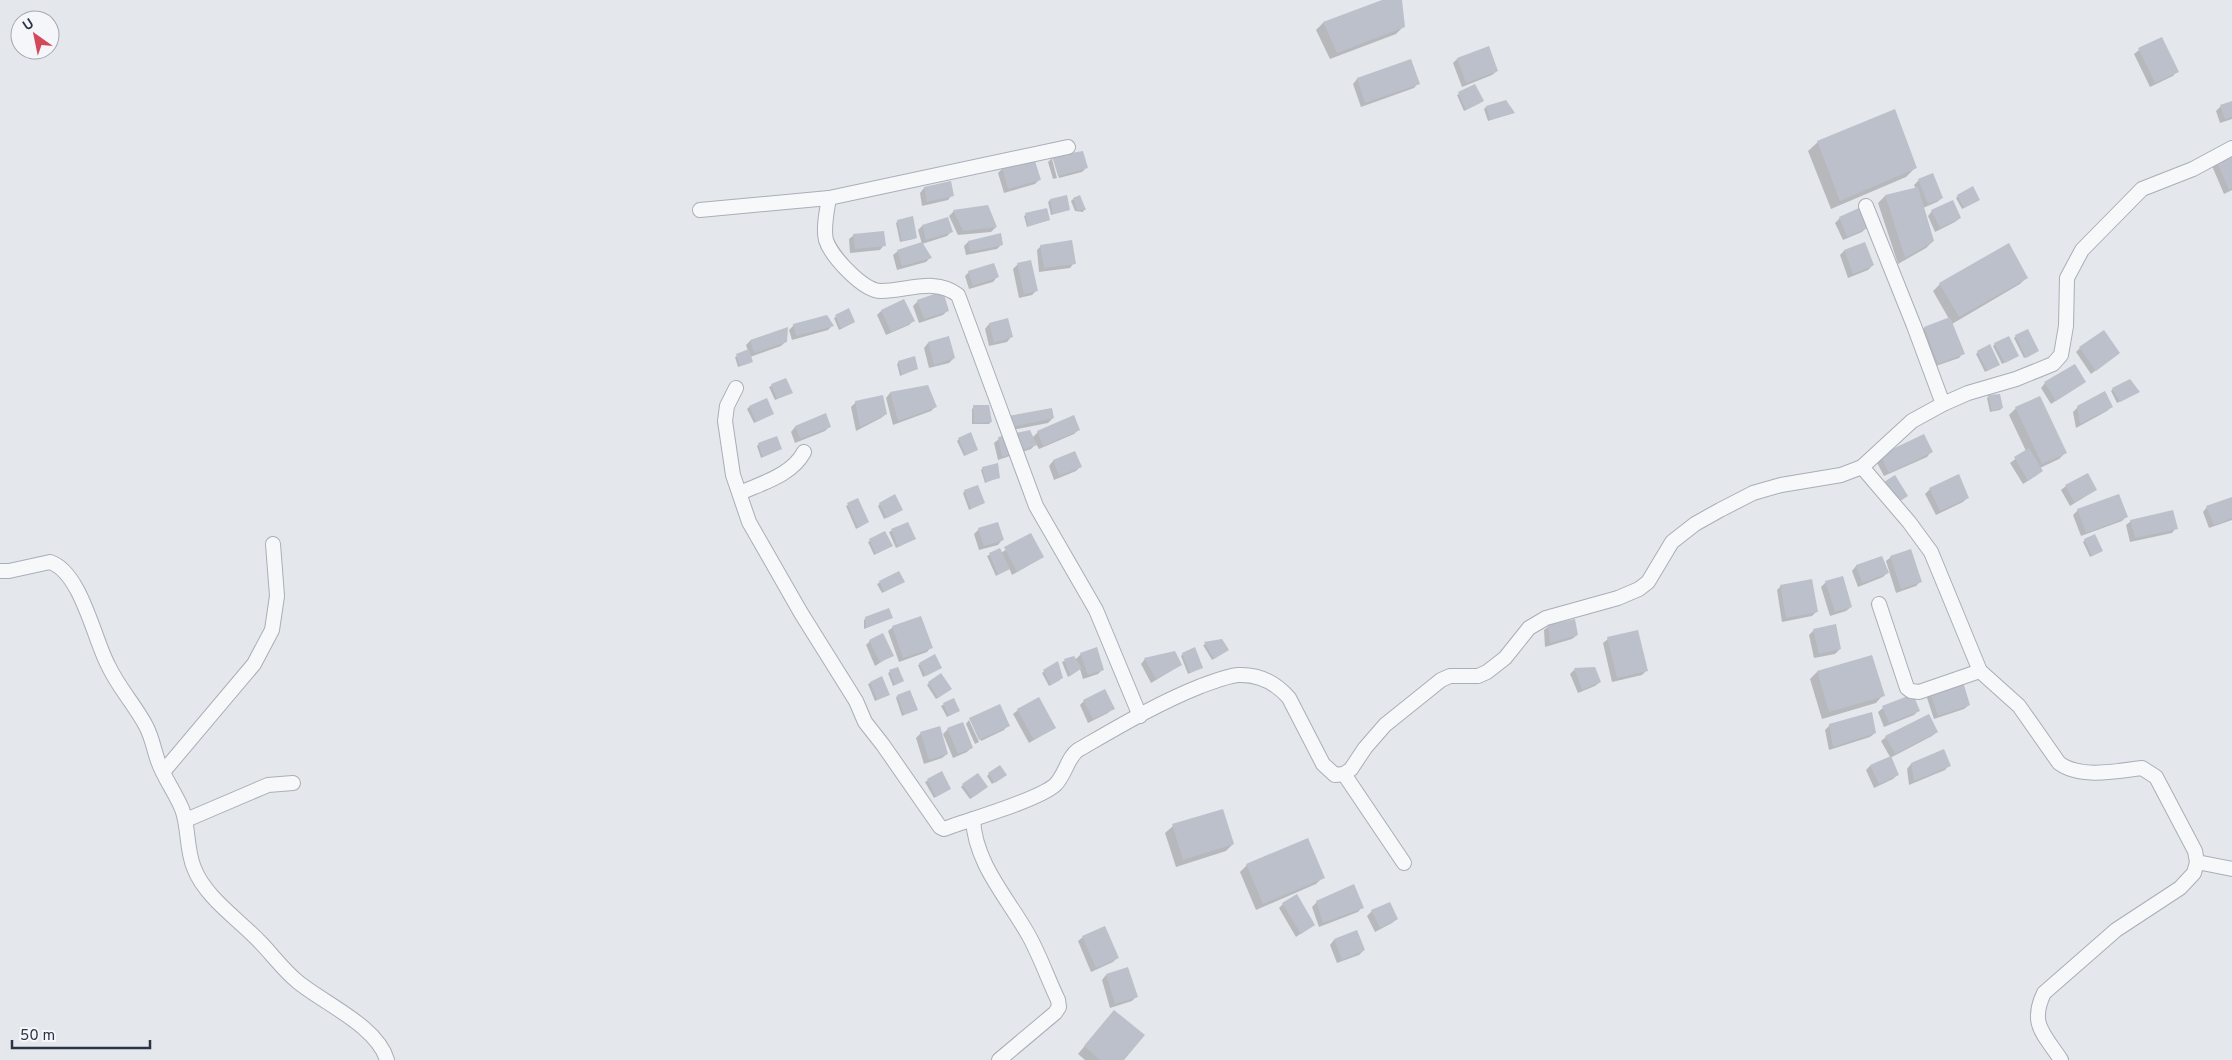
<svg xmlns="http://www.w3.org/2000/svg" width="2232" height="1060" viewBox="0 0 2232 1060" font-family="Overpass,sans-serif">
<rect width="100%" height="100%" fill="#e4e7ec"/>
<g fill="#0003">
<polygon points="1385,0 1400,0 1403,27 1396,34 1330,59 1316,30 1323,23"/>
<polygon points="2161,39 2177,71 2173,76 2150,87 2134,54 2139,50"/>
<polygon points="1457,59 1497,71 1492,75 1462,87 1453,63"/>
<polygon points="1410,60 1418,83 1414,88 1361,107 1353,84 1357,79"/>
<polygon points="1475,86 1480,103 1464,111 1457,95"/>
<polygon points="2232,102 2232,119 2220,123 2216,111 2220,107"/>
<polygon points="1486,107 1513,113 1488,121 1484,109"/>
<polygon points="1818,142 1916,167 1906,177 1831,209 1808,151"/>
<polygon points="2232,154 2232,190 2224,194 2212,166"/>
<polygon points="1053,157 1087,167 1082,172 1059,178 1054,159 1052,159 1057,178 1053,179 1048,162"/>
<polygon points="1002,169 1040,179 1035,184 1004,193 998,173"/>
<polygon points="1919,180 1942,198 1937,202 1923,208 1933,241 1926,248 1898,264 1878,203 1885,196 1916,189 1914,185"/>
<polygon points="950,183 952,195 948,200 922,206 920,193 924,188"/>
<polygon points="1958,196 1977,201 1962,209 1956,198"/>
<polygon points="1073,199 1084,210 1083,212 1075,211 1071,201"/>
<polygon points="1050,200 1069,210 1051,215 1048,202"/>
<polygon points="988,207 996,227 991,232 958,235 949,216 954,211"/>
<polygon points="1859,210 1867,227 1862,232 1843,240 1835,223 1840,218"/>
<polygon points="1932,211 1960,218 1955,222 1935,232 1928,216"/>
<polygon points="1026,215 1049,220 1027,227 1024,216"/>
<polygon points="898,221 916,237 914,239 900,242 896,223"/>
<polygon points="922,226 951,232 947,236 922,244 918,230"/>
<polygon points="854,235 884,245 880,250 850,253 849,239"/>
<polygon points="968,242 1002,244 997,249 966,255 964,246"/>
<polygon points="1864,243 1873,265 1868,270 1848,278 1840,255 1844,251"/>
<polygon points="1041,246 1074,263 1070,268 1039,272 1037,250"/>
<polygon points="898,251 930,258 926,262 897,270 893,255"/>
<polygon points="1030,262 1036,291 1032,295 1019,298 1013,269 1017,265"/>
<polygon points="969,272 997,277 993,282 969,289 965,276"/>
<polygon points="2027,277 2020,284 1952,324 1963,353 1959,358 1933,367 1920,333 1924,328 1949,319 1933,291 1940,284"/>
<polygon points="918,301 948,310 943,315 919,323 913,306"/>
<polygon points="848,310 854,322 839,330 834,318"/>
<polygon points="881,311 913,321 909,325 886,335 877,315"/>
<polygon points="989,324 1011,337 1007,342 989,346 985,329"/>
<polygon points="794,325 832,326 828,330 792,340 789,330"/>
<polygon points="2016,336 2036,352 2024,358 2014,338"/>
<polygon points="948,338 954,358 949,363 929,368 924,348 928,343"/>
<polygon points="750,341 785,342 781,346 750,357 752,361 750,363 738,367 735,357 748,351 746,345"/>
<polygon points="1995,344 2017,356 2002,364 1993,346"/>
<polygon points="2080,348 2119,353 2091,374 2076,352"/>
<polygon points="1978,352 1996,366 1985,372 1976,354"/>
<polygon points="899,362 917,368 900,376 897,364"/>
<polygon points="785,379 789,394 775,400 769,387"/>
<polygon points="2085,382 2051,404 2041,388 2045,383"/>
<polygon points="2113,389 2137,393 2117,403 2111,391"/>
<polygon points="890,393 935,407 931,411 893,425 886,398"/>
<polygon points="1989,396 2002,408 2000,410 1990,412 1987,398"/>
<polygon points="856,402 886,414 881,418 856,431 851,407"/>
<polygon points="749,407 773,414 754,423 747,409"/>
<polygon points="974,407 991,422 989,424 972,424 972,409"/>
<polygon points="2078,407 2111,407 2107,411 2076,428 2073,412"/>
<polygon points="2016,408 2066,452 2059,459 2040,468 2042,471 2037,475 2023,484 2010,463 2026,451 2009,415"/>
<polygon points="1053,418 1048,423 1007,431 1004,422"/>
<polygon points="830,426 825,431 795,443 791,432 795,427"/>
<polygon points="1079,429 1074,434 1039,449 1036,444 1031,449 998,460 994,443 999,439 1032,438 1038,432"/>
<polygon points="959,439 975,451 964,456 957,441"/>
<polygon points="759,444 781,449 761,458 757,446"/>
<polygon points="1931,452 1927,457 1884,476 1876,461 1881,456"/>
<polygon points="1074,453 1080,467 1076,471 1054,480 1049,466 1053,461"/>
<polygon points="983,468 999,477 985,483 981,470"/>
<polygon points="2066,486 2096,490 2070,506 2061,490"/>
<polygon points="1930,489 1968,497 1963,502 1936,515 1925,494"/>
<polygon points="965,491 983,503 969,510 963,493"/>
<polygon points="2232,498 2232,520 2209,528 2203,512 2207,507"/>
<polygon points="858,500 868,522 856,529 846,506"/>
<polygon points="880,504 899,511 884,519 878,506"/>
<polygon points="2078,510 2126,517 2122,521 2081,536 2073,515"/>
<polygon points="2131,521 2176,528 2172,533 2130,542 2126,525"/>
<polygon points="908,523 912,540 896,548 889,532"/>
<polygon points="979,529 1002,540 998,545 979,550 974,534"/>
<polygon points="885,533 889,547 874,555 868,542"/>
<polygon points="1030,534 1043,557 1012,575 1009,568 996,576 987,556 999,550 1001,553"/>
<polygon points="2085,540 2102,551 2090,557 2083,542"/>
<polygon points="1881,557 1887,573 1883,577 1858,587 1852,571 1856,566"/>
<polygon points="1891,557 1920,582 1916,586 1896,593 1886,561"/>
<polygon points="899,572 901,583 882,593 877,584"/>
<polygon points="1826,582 1851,607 1846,611 1830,616 1821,587"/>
<polygon points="1781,586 1817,611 1812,616 1782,622 1777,590"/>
<polygon points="866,618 891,618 864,629 864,620"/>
<polygon points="1549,626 1577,635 1572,639 1545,647 1544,630"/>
<polygon points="893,627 931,647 927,652 899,662 888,631"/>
<polygon points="1814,630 1840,649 1835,654 1814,658 1809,635"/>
<polygon points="1608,639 1647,670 1642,675 1612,682 1603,643"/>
<polygon points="1221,640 1225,651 1212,660 1203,645"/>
<polygon points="870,641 892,655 875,666 866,645"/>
<polygon points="1081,654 1103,669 1098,674 1083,679 1080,669 1068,677 1062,662 1073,657 1075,660"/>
<polygon points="1183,654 1202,667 1188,674 1181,656"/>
<polygon points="1872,656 1883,695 1876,703 1822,719 1810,679 1817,672"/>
<polygon points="1145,659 1181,665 1151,683 1141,664"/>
<polygon points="1058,663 1060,680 1049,686 1042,673"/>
<polygon points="920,664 939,669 923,677 918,665"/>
<polygon points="897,668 903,681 893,686 888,673"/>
<polygon points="1595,668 1600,682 1595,686 1578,693 1570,674 1574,670"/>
<polygon points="882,678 888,695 875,701 868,684"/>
<polygon points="929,683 948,691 936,699 927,685"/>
<polygon points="1931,694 1969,705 1964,709 1934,719 1927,698"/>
<polygon points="897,696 916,709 902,716 896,698"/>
<polygon points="953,699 956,712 947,717 941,706"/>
<polygon points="1084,701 1113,708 1108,713 1088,723 1080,705"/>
<polygon points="1883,708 1918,711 1914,715 1884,727 1878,712"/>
<polygon points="1018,710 1054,728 1029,743 1013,714"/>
<polygon points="971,719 1008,725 1004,730 981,741"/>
<polygon points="969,720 979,742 975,744 966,724"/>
<polygon points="1830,725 1875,733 1870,737 1829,750 1825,730"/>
<polygon points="948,729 972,747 967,752 953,758 943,734"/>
<polygon points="1937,732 1932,736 1890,758 1898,774 1893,779 1874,788 1866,770 1870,766 1890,757 1881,741 1886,737"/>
<polygon points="921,733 947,754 942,758 924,764 916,738"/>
<polygon points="1911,764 1949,765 1945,770 1909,785 1907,769"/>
<polygon points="942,773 948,790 934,798 925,782"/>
<polygon points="989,774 1003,776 992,784 987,776"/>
<polygon points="963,785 984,789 970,799 961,787"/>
<polygon points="1173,826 1233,844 1226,851 1176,867 1165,833"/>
<polygon points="1247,865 1323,877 1316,884 1256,910 1240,872"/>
<polygon points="1317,902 1362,907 1358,912 1319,927 1312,907"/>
<polygon points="1283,904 1313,925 1296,937 1279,908"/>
<polygon points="1372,911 1397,919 1392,923 1375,932 1367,916"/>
<polygon points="1357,931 1364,950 1359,955 1337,963 1330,945 1334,940"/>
<polygon points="1083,937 1117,958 1113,962 1091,972 1078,941"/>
<polygon points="1106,975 1136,997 1132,1001 1110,1008 1102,980"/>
<polygon points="1114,1011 1122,1060 1085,1060 1078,1054"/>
</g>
<g fill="#bbc0ca">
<polygon points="1382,0 1402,0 1405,27 1337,53 1323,22"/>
<polygon points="2162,37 2179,72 2155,83 2138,48"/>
<polygon points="1489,46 1498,71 1466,83 1457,58"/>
<polygon points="1411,59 1420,84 1365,103 1357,78"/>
<polygon points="1475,84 1484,101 1466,110 1458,92"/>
<polygon points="1506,100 1515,113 1490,120 1486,106"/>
<polygon points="2232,101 2232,117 2225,119 2220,105"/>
<polygon points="1895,109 1917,168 1840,201 1817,141"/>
<polygon points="1083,151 1088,168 1058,176 1052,156"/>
<polygon points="2232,153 2232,188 2229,190 2216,160"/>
<polygon points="1035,161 1041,180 1008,189 1002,168"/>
<polygon points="1933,173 1943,198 1928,204 1918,179"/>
<polygon points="951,181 954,196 927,202 924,187"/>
<polygon points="1973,186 1980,200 1964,208 1957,195"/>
<polygon points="1918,187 1934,241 1905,258 1885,195"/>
<polygon points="1067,195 1070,210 1053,214 1050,199"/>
<polygon points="1080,195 1086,210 1077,210 1073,198"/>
<polygon points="1953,200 1961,218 1940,228 1931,210"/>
<polygon points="988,205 997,227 963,231 953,210"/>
<polygon points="1047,208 1050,220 1028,226 1025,213"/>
<polygon points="1859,208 1868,228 1847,237 1839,217"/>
<polygon points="913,216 917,238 902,241 897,220"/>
<polygon points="948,217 953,232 926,240 922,225"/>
<polygon points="884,231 886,246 855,249 853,234"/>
<polygon points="1001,233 1003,245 970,252 968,241"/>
<polygon points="1072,240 1076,264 1044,268 1040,245"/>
<polygon points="922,242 932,258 902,266 897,250"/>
<polygon points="1865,242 1874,265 1853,274 1844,250"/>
<polygon points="2009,243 2028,278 1959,317 1939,283"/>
<polygon points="1031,260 1038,291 1024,294 1017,263"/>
<polygon points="994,263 999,277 973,286 968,271"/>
<polygon points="943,291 949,311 924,319 917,300"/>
<polygon points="904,299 915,321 891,332 881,310"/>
<polygon points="849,308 855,322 841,329 835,315"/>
<polygon points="827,315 834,326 796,336 793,324"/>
<polygon points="1950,317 1965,354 1938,364 1924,327"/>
<polygon points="1008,318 1013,337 994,343 989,323"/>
<polygon points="788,327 787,342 754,353 750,340"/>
<polygon points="2028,329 2039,351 2026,358 2015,335"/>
<polygon points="2104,330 2120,353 2096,371 2079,347"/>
<polygon points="949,336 955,358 934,365 928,342"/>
<polygon points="2009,336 2019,356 2005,363 1994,343"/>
<polygon points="1990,344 2000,365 1987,371 1977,351"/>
<polygon points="749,349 753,362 740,366 736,354"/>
<polygon points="915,356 918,369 902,375 898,361"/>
<polygon points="2075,364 2086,382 2056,401 2044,382"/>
<polygon points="786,378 793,393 777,399 771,384"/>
<polygon points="2130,379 2140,392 2120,402 2112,388"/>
<polygon points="928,385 937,407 898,421 890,392"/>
<polygon points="2105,391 2113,407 2080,424 2077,406"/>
<polygon points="2000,394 2003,408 1992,411 1988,395"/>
<polygon points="883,395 887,414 860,427 855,401"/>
<polygon points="2040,396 2067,453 2042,464 2015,407"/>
<polygon points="767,398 774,414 756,422 749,406"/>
<polygon points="973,405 989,405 992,422 974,423"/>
<polygon points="1052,408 1054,418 1011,427 1008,416"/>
<polygon points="826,413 831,427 800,439 795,426"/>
<polygon points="1074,415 1080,430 1043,446 1037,431"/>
<polygon points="1030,430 1037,445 1002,457 998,437"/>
<polygon points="971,432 978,450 966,455 958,438"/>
<polygon points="1924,434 1933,452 1889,473 1880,455"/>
<polygon points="777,436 782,449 763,457 758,443"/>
<polygon points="2029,448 2043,471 2028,481 2014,457"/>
<polygon points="1075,451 1082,467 1059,476 1053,460"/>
<polygon points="998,463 1000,478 986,482 982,467"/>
<polygon points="2088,473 2097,490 2074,502 2065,485"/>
<polygon points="1959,474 1969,498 1940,511 1929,488"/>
<polygon points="1895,475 1908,496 1897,503 1884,482"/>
<polygon points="978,485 985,503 971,509 964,490"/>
<polygon points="895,494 903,510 887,518 879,503"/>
<polygon points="2119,494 2128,517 2086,533 2077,509"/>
<polygon points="2232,497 2232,518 2214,525 2206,506"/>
<polygon points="858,498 869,522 858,528 847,503"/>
<polygon points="2173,510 2178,529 2135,538 2130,520"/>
<polygon points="908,522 916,539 898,547 891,529"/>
<polygon points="998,522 1004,540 984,546 978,528"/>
<polygon points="885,531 893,546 876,554 869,539"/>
<polygon points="1031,533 1044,557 1017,572 1004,547"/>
<polygon points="2095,534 2103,551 2092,556 2084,539"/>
<polygon points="1000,548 1010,569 998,575 989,553"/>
<polygon points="1911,549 1922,582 1901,589 1890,556"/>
<polygon points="1882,556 1889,573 1862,583 1856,565"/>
<polygon points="899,571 905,582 884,592 879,581"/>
<polygon points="1843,576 1852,607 1835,612 1825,581"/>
<polygon points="1812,579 1818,612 1786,618 1780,585"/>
<polygon points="889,608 893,618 866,628 865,617"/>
<polygon points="921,616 933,648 903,658 892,626"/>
<polygon points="1575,619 1578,635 1550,643 1548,625"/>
<polygon points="1836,624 1841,649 1819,654 1813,629"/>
<polygon points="1638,630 1648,671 1617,678 1607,637"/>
<polygon points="883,633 894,656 880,662 869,640"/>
<polygon points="1222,639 1229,650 1214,659 1204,642"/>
<polygon points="1097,647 1104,670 1088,675 1080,653"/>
<polygon points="1195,647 1203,668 1190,673 1182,653"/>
<polygon points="1175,651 1182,665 1156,679 1144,658"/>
<polygon points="935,654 942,668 926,676 919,663"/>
<polygon points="1872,655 1885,696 1829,712 1817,671"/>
<polygon points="1074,656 1082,668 1070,676 1064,659"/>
<polygon points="1058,661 1063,678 1051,685 1043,670"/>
<polygon points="898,667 904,681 895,685 889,670"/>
<polygon points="1595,667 1601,682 1582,690 1574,668"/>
<polygon points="941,673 952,689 938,698 928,682"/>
<polygon points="882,676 890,695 877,700 870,682"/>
<polygon points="1963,682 1970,705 1938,716 1930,693"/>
<polygon points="1105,689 1115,709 1093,719 1083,700"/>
<polygon points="910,690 918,710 904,715 897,695"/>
<polygon points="1913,694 1920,711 1889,723 1882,706"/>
<polygon points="1039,697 1056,728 1034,740 1017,709"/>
<polygon points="954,698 960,711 949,716 943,703"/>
<polygon points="1000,704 1010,726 979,740 969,718"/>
<polygon points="1872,712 1876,733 1833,747 1829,724"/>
<polygon points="1929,714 1938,732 1895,754 1885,736"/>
<polygon points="963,722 973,748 958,754 947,728"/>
<polygon points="940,726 948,754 929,760 920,732"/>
<polygon points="1944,749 1951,766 1914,781 1911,763"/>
<polygon points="1891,756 1899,775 1879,784 1870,765"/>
<polygon points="1000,765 1007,775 995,783 988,773"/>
<polygon points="942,771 951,789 936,797 927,779"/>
<polygon points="978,773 988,787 972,798 962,784"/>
<polygon points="1223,809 1234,844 1183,860 1172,824"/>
<polygon points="1308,838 1325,878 1263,904 1246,864"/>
<polygon points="1354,884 1364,908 1323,923 1316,901"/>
<polygon points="1297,894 1315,925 1301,934 1282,903"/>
<polygon points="1390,902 1398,919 1380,928 1371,910"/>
<polygon points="1105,926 1119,958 1096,968 1082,936"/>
<polygon points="1357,930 1365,950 1342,960 1334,939"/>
<polygon points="1128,967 1138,997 1115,1004 1106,974"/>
<polygon points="1114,1010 1145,1035 1124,1060 1100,1060 1084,1046"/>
</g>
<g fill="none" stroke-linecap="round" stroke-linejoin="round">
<defs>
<g id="minor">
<path d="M829,198C827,210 823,228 826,240C831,256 863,291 881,291C907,291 935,277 958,295L1036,506L1096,610L1140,716"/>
<polyline points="1866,206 1914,326 1943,404"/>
<polyline points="700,210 829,198 1068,147"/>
<path d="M736,388L727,406L725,421L733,475L749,522L801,613L856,701L865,722L883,745L940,827L944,829L955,825C979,817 1039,799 1055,785C1066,774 1067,758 1078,750C1118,727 1158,703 1201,686C1213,682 1226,676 1238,675C1259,674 1276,683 1289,698L1323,764L1335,775L1344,774L1351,769L1365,748L1385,725L1441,680L1450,676H1478L1487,672L1505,658L1529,628L1546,618L1618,598L1639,589L1648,582L1672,542L1695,524L1720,510L1753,493L1781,485L1841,475L1862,467L1912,421L1943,404L1968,393L2016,379L2053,364L2061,355L2066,326L2067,278L2082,250L2142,189L2193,169L2232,148"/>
<path d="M1862,467L1909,522L1931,552L1980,671L2019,706L2059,763C2080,779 2118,771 2142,768L2156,777L2195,851L2197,862L2194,873L2180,888L2116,930L2044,993C2029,1024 2044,1034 2061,1060"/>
<path d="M740,493C762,483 792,475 804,452"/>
<path d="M0,571H9L50,562C81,572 94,639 108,665C118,687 135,705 146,726C152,737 154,750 158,761C164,778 175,792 182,809C189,827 186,849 194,868C205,897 238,919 259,941C272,954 283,970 298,982C325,1004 377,1026 387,1060"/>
<polyline points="1879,604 1907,688 1911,691 1919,692 1980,671"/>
<polyline points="163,772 254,664 272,630 277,596 273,544"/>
<polyline points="1344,774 1404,863"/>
<path d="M973,819C975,864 1008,898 1029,936C1040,956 1048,979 1058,1000L1059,1007L1055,1013L999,1060"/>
<polyline points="186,820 268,785 293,783"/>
<polyline points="2197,862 2232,869"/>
</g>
</defs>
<use href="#minor" stroke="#a9aeb7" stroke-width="16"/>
<use href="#minor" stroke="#f7f8fa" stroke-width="14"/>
</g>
<g transform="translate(35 35) rotate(327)"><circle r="24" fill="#f4f6f9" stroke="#a4a8b1"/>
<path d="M0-4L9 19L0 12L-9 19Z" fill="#d1495b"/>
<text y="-8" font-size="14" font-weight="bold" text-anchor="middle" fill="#2b3445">U</text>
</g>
<path d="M12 1040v8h138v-8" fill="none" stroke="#2b3445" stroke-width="2.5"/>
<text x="20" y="1040" font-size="15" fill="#2b3445" stroke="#f4f6f9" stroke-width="4" paint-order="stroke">50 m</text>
</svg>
